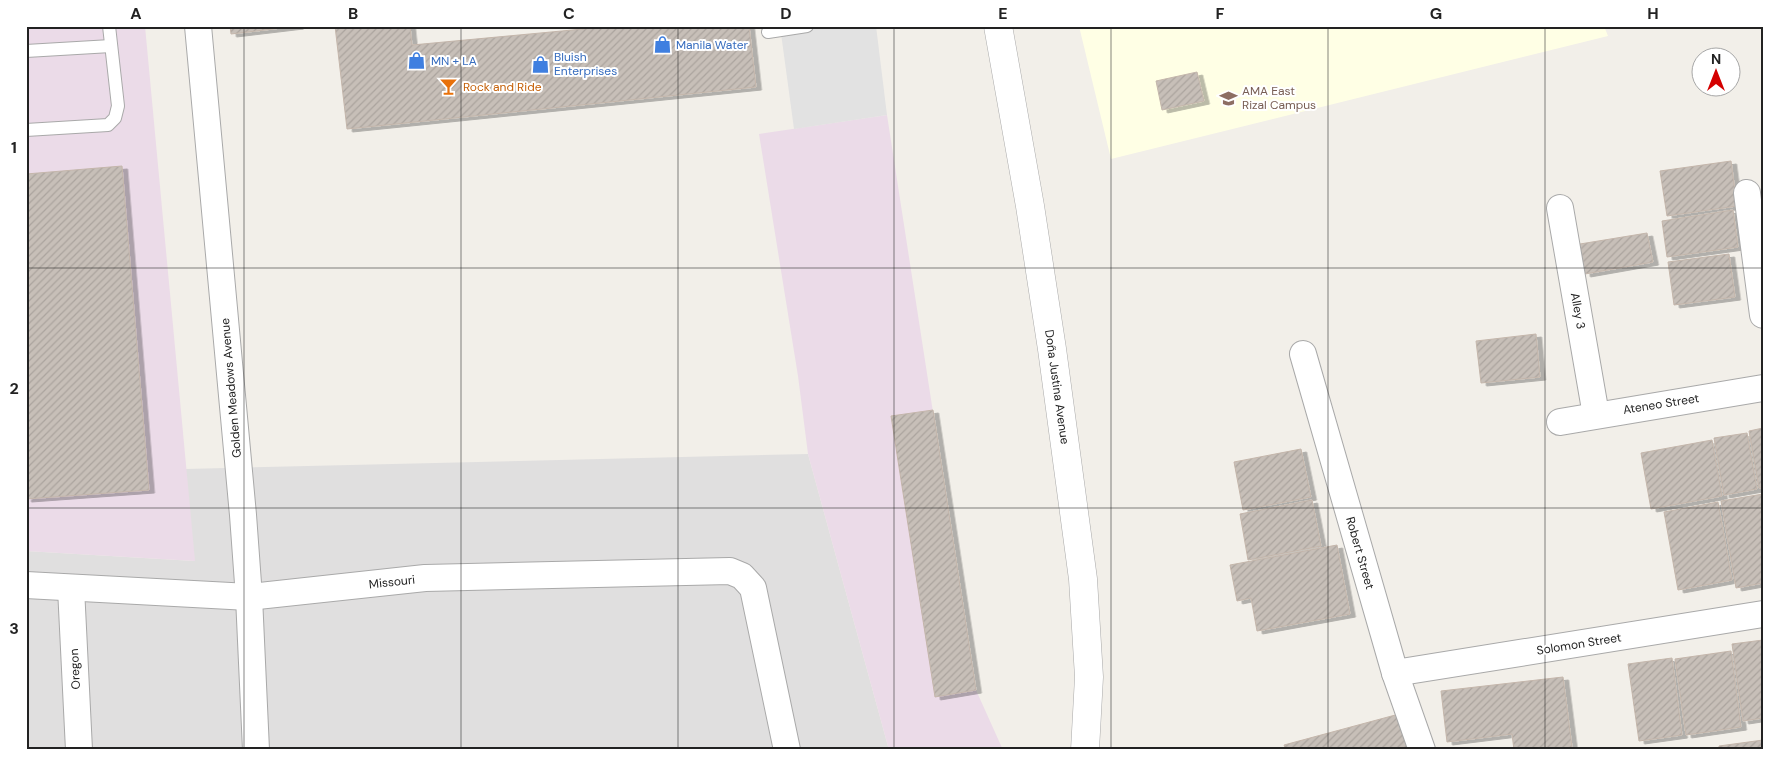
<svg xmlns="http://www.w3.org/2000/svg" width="1789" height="776" viewBox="0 0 1789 776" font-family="'DM Sans',sans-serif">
<defs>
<pattern id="building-hatch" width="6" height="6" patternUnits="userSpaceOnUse" patternTransform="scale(1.25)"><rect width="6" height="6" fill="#c7bfb8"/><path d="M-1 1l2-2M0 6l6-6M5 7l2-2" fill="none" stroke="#aba49e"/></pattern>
<filter id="shadow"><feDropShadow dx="5.5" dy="3" stdDeviation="0" flood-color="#0004"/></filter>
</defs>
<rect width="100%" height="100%" fill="#f2efe9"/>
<polygon fill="#e0dfdf" points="808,454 889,750 26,750 26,551 194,561 185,469"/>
<g fill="#ebdbe8">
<polygon points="26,26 145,26 195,561 26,551"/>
<polygon points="887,115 976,690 1003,750 889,750 808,454 798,376 759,134"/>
</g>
<polygon fill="#ffffe5" points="1079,26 1604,26 1608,36 1111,159"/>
<polygon fill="#e2e2e2" points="780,26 876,26 887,115 794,129"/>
<g fill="url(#building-hatch)" stroke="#c4b6ab" filter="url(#shadow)">
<polygon points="230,26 298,26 231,34"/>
<polygon points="335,26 410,26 412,45 615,26 749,26 756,87 347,129"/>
<polygon points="1197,72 1204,101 1162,110 1156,81"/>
<polygon points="1731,161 1737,206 1667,216 1660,171"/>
<polygon points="122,166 149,490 26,499 26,174"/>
<polygon points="1733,210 1738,247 1667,257 1662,221"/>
<polygon points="1647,233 1653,262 1585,274 1580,244"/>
<polygon points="1729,254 1735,297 1674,305 1668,262"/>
<polygon points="1536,334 1540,377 1481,383 1476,341"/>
<polygon points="933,410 976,690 935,697 891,416"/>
<polygon points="1763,428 1763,488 1759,488 1749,431"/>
<polygon points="1747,433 1757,489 1724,495 1714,438"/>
<polygon points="1712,440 1722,496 1651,509 1641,453"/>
<polygon points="1301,449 1311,497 1243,510 1234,462"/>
<polygon points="1763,494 1763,583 1736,588 1721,501"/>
<polygon points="1312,500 1321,546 1248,560 1240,514"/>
<polygon points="1718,502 1732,580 1678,590 1664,512"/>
<polygon points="1337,545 1350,614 1257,631 1251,598 1237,601 1230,565"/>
<polygon points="1763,640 1763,718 1743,721 1732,644"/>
<polygon points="1731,651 1741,727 1686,735 1675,659"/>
<polygon points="1672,658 1682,735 1639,741 1628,664"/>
<polygon points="1563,677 1572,747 1546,750 1514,750 1512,734 1447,742 1441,691"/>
<polygon points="1399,714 1409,750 1286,750 1284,745"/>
<polygon points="1763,740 1763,750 1719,750 1719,746"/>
</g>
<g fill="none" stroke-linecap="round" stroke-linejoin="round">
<defs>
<g id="service">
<polyline points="768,32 807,26"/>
<polyline points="26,51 111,46"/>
<polyline points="26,130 108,125 115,118 118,106 109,26"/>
</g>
<g id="minor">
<polyline points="198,26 243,515 249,597 256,750"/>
<polyline points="1747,193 1763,315"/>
<polyline points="1560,208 1596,415"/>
<polyline points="1303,354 1395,673 1422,750"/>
<polyline points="1560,422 1763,388"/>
<polyline points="26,585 249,597 425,578 730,571 742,576 753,588 787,750"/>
<polyline points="71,588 79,750"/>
<polyline points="1395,673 1763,614"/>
</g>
<polyline id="tertiary" points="998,26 1030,206 1052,349 1083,579 1089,677 1085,750"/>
</defs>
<use href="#service" stroke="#a9a9a9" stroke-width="14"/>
<use href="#minor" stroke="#a9a9a9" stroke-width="28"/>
<use href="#tertiary" stroke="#a9a9a9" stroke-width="29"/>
<use href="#service" stroke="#fff" stroke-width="12"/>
<use href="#minor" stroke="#fff" stroke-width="26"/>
<use href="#tertiary" stroke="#fff" stroke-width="28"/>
</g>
<path fill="none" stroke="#222" stroke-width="1" stroke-opacity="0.55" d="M244,26V750M461,26V750M678,26V750M894,26V750M1111,26V750M1328,26V750M1545,26V750M26,268H1763M26,508H1763"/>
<defs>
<symbol id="shop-bare" viewBox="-9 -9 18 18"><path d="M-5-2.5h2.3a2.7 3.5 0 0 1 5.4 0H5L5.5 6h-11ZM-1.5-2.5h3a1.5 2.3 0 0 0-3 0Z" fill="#3f7fe0" stroke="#fff" stroke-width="2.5" paint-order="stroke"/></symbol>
<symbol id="bar-bare" viewBox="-9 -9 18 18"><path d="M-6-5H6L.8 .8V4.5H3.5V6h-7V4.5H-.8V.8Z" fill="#e8710a" stroke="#fff" stroke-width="2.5" paint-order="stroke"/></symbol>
<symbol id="university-bare" viewBox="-9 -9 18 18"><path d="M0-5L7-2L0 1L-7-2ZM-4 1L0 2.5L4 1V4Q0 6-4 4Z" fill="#8d6e63" stroke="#fff" stroke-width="2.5" paint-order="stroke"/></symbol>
</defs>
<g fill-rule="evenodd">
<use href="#shop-bare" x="650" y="32" width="25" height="25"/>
<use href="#shop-bare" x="404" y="48" width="25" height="25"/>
<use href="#shop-bare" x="528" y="52" width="25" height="25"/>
<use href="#bar-bare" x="436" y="74" width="25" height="25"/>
<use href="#university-bare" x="1216" y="86" width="25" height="25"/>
</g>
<g text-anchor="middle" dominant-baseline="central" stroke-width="4" stroke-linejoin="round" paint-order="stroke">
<g font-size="12" fill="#366cbe" stroke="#fff" text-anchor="start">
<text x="676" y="45">Manila Water</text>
<text x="554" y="57">Bluish<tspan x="554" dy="14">Enterprises</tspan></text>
<text x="431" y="61">MN + LA</text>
</g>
<g font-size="12" fill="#c56008" stroke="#fff" text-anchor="start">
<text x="463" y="87">Rock and Ride</text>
</g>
<g font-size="12" fill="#785e54" stroke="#fff" text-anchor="start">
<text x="1242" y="91">AMA East<tspan x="1242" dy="14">Rizal Campus</tspan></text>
</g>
<g font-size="12" fill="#222" stroke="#fff">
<text transform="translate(1578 311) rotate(80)">Alley 3</text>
<text transform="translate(1057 387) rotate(82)">Doña Justina Avenue</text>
<text transform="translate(231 388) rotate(-95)">Golden Meadows Avenue</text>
<text transform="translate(1661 404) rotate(-9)">Ateneo Street</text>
<text transform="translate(1360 553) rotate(74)">Robert Street</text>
<text transform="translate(392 582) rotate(-6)">Missouri</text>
<text transform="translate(1579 644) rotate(-9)">Solomon Street</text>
<text transform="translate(75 669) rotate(-93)">Oregon</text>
</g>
</g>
<rect width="1789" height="776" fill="none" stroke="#ffffff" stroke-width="55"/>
<g transform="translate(1716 72)"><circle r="24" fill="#ffffff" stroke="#a7a7a7"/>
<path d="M0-4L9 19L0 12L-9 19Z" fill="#d40000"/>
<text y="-8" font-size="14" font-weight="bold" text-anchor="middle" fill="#222222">N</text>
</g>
<rect x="28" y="28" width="1734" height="720" fill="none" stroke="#222" stroke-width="2"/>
<g font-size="16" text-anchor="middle" font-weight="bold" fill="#222">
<text x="136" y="19">A</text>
<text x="353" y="19">B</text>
<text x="569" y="19">C</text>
<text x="786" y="19">D</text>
<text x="1003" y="19">E</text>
<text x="1220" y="19">F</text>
<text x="1436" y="19">G</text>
<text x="1653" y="19">H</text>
<text x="14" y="153">1</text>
<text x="14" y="394">2</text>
<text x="14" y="634">3</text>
</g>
</svg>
